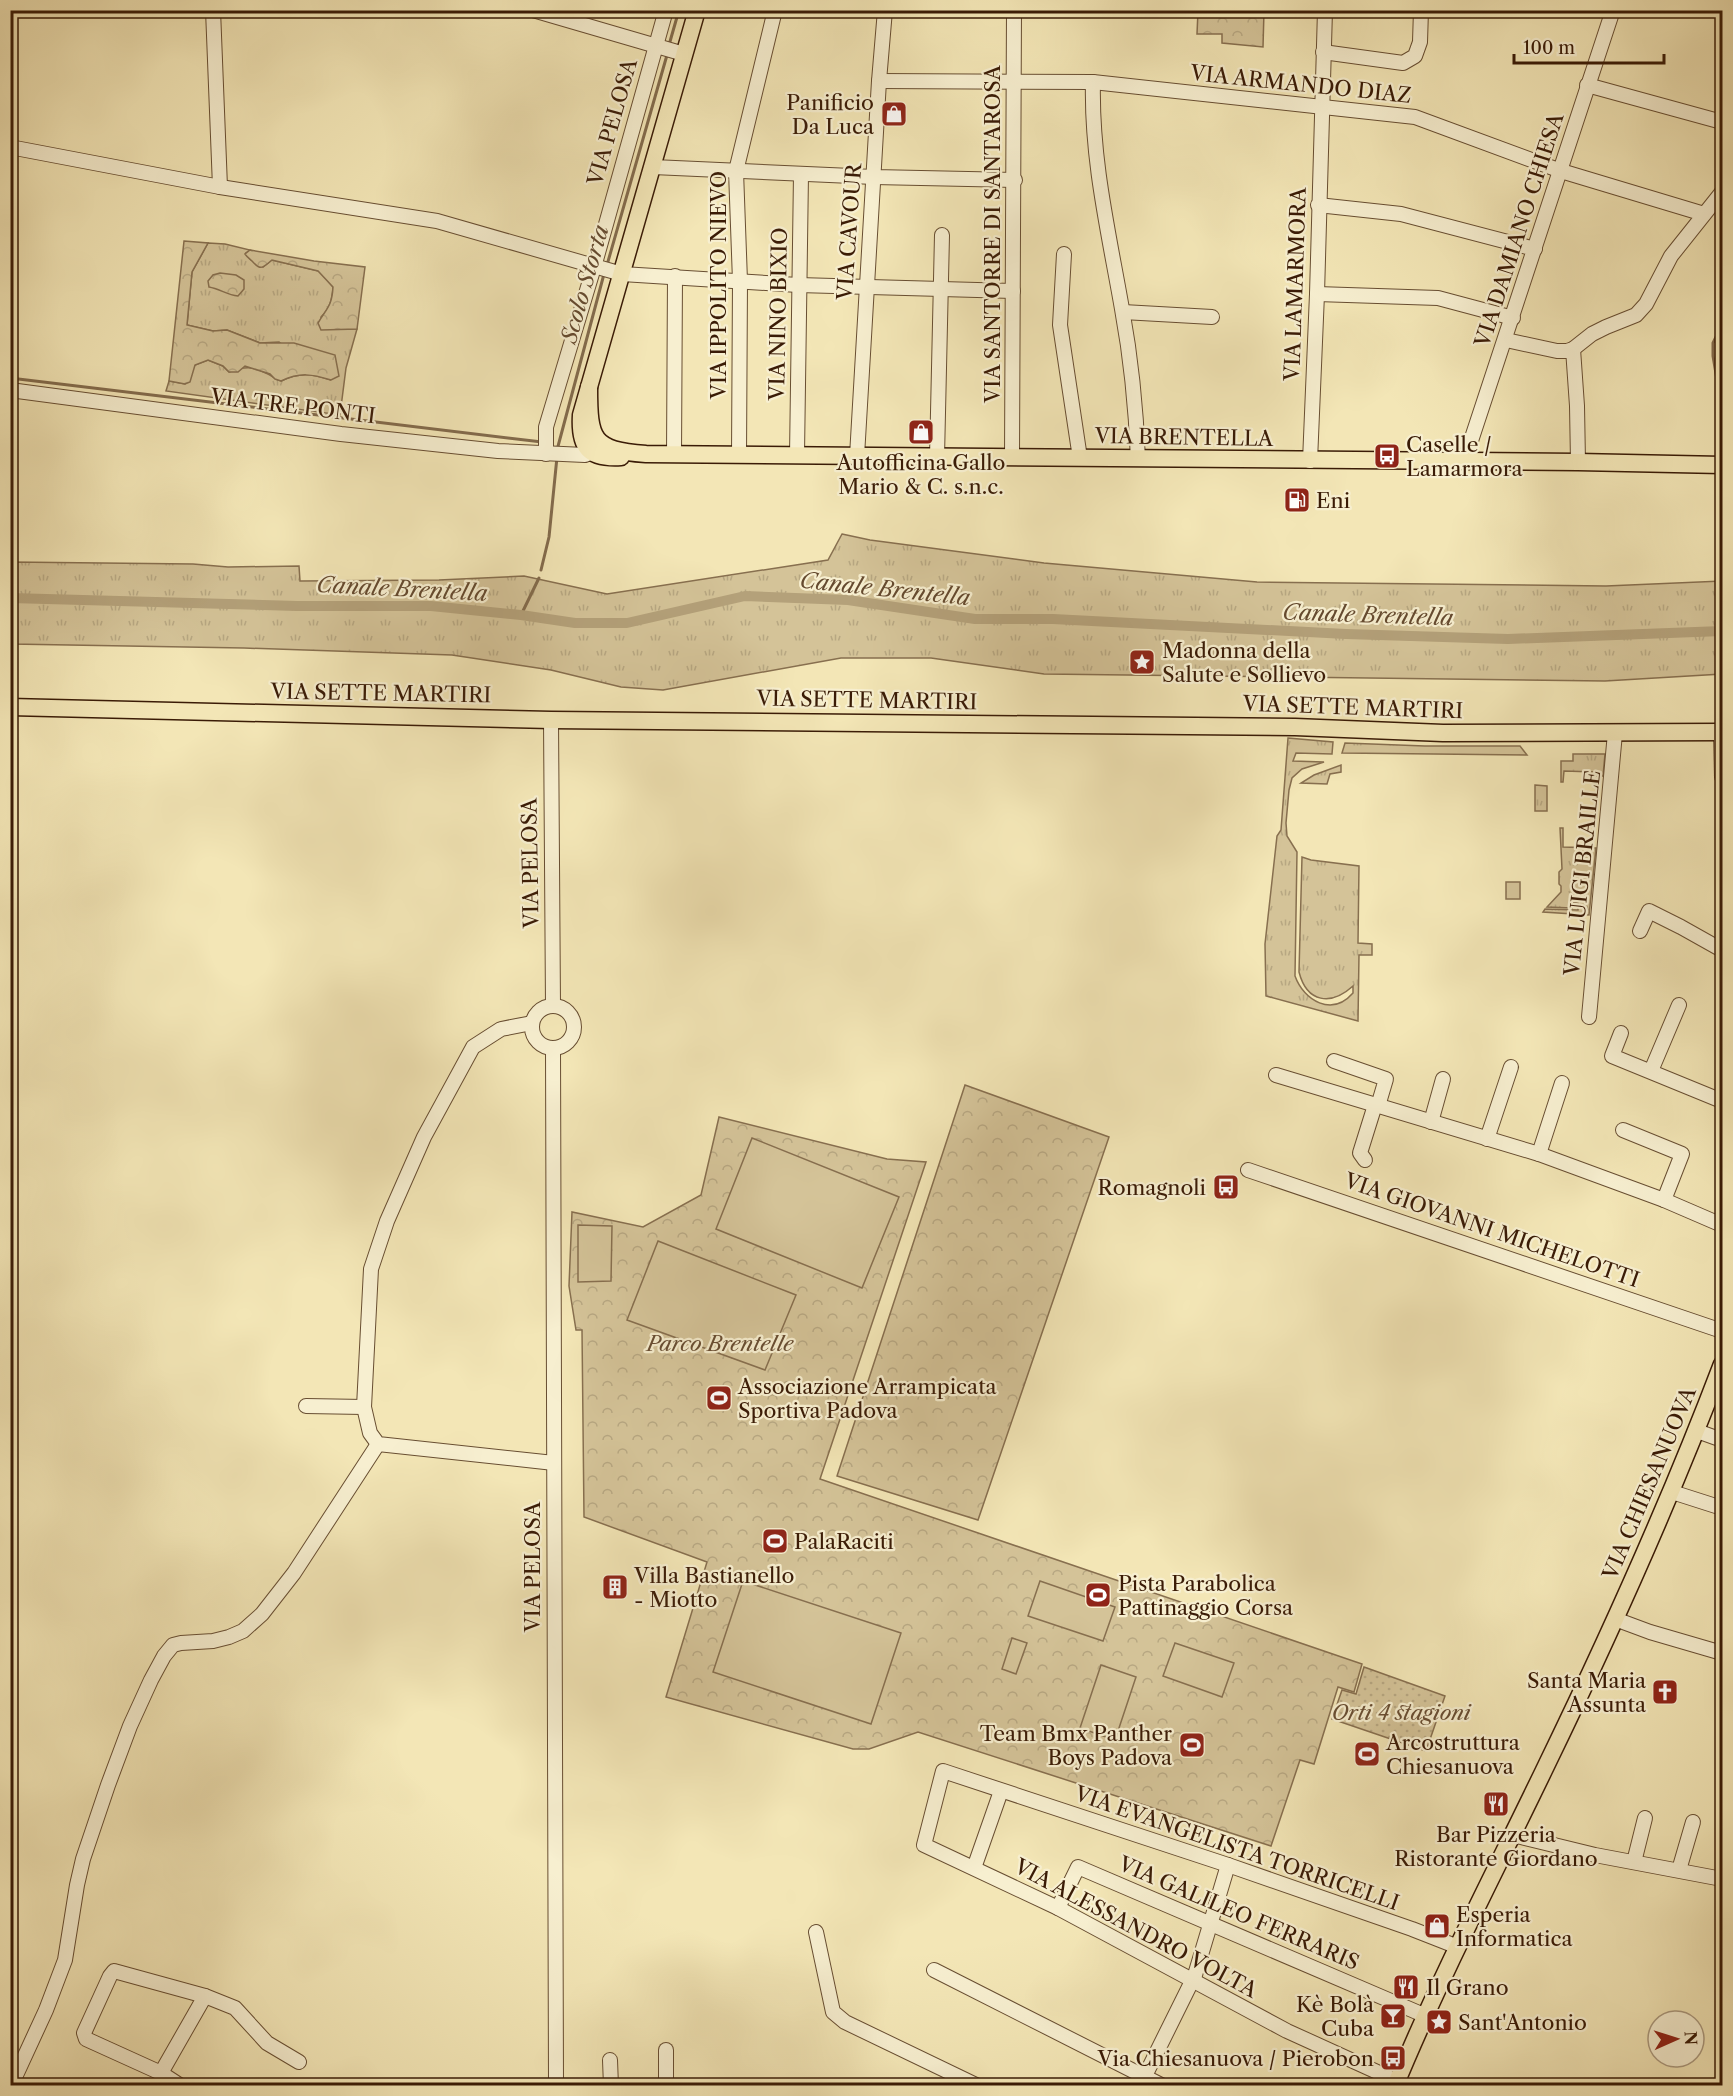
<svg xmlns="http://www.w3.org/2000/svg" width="1733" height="2096" viewBox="0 0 1733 2096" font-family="'Libre Caslon Text',serif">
<defs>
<pattern id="grass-tufts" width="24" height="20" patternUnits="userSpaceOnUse" patternTransform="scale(1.5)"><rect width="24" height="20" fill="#d4c398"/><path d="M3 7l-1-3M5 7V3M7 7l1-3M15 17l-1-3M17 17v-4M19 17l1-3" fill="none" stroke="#b7a782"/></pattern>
<pattern id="forest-crowns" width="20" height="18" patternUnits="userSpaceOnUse" patternTransform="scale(1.5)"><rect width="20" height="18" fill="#d4c398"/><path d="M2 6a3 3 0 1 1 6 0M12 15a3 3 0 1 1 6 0" fill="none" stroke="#b7a782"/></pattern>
<pattern id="garden-dots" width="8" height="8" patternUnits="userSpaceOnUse" patternTransform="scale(1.5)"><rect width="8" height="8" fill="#d4c398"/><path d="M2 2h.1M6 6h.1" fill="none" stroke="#b7a782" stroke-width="1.8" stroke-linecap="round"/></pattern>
</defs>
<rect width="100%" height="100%" fill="#f3e6b6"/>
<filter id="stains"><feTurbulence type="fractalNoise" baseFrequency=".00333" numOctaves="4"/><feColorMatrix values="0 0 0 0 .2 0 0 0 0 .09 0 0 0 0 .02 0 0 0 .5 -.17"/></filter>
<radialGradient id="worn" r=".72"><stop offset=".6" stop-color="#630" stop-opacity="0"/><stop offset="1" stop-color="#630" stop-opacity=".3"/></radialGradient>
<g fill="url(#grass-tufts)" stroke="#876f4f" stroke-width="1.5">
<path d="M208,243L225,244L250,250L246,253L251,260L263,267L272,260L319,271L333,287C332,300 330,308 321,317V329H357L346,368L340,415L166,391L169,381L185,384L195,365L208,360L223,366L229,372C245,366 252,366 268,374C273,376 275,380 281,381C300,372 311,374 331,380L279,342L260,343L227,330L213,331L187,325L192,272Z"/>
<polygon points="842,534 870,540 1044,563 1257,582 1606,586 1722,581 1722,674 1605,681 1044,674 931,658 841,658 663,690 621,687 551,670 452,655 244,648 11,644 11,562 193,564 228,567 299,566 300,581 439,580 524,576 607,594 828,560"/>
<path d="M1288,738L1333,742L1332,754L1296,753L1293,761L1324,762L1302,769L1292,778L1289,790L1286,823L1287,836L1297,852L1295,976C1304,1001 1332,1017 1353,993V986C1331,1006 1307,1003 1299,972L1302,857L1311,860L1359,866L1358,943L1372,944V955H1359L1358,1021L1266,996L1265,944L1277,836L1281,830Z"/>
<polygon points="1345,743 1425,746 1520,746 1527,755 1342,753"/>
<polygon points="1573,754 1605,754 1603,776 1596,776 1595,772 1564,771 1563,782 1561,782 1561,761 1573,761"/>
<polygon points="1341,765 1341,772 1330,774 1327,784 1301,783 1314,775"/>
<polygon points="1535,785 1547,786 1547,811 1535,811"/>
<polygon points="1560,828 1563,828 1563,847 1596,848 1589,915 1543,912 1545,909 1578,910 1578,903 1573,902 1572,908 1547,907 1561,892 1561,886 1559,884 1559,872 1562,869"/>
<rect x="1506" y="882" width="14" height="17"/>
</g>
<g fill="url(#forest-crowns)" stroke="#876f4f" stroke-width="1.5">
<polygon points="1198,11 1264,11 1263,47 1222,43 1222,34 1197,34"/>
<path d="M184,241L208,243L192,272L187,325L213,331L227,330L260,343H294L335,355L339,376L331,380C312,374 300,372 281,381L275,379L270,374L245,366L238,372H229L223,366L208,360L195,365L190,382L185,384L169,381Z"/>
<path d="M250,250L314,261L365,267L357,329L321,330L318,323C327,308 332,306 333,287L318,271L272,260C262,268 261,271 252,261C250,259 247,257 245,254Z"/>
<path d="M220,273L236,275L244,280V289L238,296C227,295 220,289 209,287L208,281L213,275Z"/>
<polygon points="965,1085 1109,1137 978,1520 837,1476"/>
<polygon points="719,1117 887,1159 926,1162 820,1479 1362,1664 1354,1692 1338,1687 1314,1764 1300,1760 1271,1846 918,1732 869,1749 853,1749 666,1697 707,1562 584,1517 582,1330 576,1330 569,1286 572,1212 643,1227 701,1195"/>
</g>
<polygon fill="url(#garden-dots)" stroke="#876f4f" stroke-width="1.5" points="1364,1667 1445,1696 1426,1751 1332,1719 1342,1690 1356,1694"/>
<g fill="#d4c398" stroke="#876f4f" stroke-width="1.5">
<polygon points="752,1138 899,1197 862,1288 716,1229"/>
<polygon points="578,1225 612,1226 611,1281 578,1282"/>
<polygon points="658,1241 796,1295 765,1370 627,1320"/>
<polygon points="743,1581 901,1633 871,1724 713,1672"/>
<polygon points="1040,1581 1115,1607 1103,1641 1028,1616"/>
<polygon points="1012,1638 1027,1643 1016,1674 1002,1669"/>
<polygon points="1175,1643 1234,1663 1222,1697 1163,1676"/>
<polygon points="1101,1665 1136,1677 1115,1740 1080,1728"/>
</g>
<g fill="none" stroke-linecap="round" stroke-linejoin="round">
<g stroke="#836b4c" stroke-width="3">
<polyline points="669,45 679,10"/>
<polyline points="607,265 667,55"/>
<polyline points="1722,325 1713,343 1713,356 1722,409"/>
<polyline points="10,378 542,442"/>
<polyline points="557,450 604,274"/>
<polyline points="541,570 549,537 557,457"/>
<polyline points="521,615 539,578"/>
</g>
<polyline stroke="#b4a17a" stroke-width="10" points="10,598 297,606 431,606 521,615 575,623 627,623 745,596 848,600 975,619 1053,619 1346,634 1508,639 1722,631"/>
<defs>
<g id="minor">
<polyline points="213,10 220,187"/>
<polyline points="533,10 684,54"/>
<polyline points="1323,52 1403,63 1415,56 1420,42 1421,10"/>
<polyline points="879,81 1093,82 1415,117 1561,171 1704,214"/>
<path d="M1093,82C1091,159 1109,234 1122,309C1131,358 1136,408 1138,459"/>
<polyline points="1587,85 1722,122"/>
<polyline points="10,147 220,187 437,221 622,274 798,285 1013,291"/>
<polyline points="653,167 874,177 1015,180"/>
<polyline points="1318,205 1401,214 1535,249"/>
<polyline points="1064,254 1060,325 1080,458"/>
<polyline points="1317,294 1438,298 1513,318"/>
<polyline points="1123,312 1212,317"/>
<polyline points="1506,340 1557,351 1567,351 1573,349 1592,334 1606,327 1636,315 1646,304 1671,256 1722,192"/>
<polyline points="1573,349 1577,406 1578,462"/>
<polyline points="10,390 341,434 498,451 585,455 598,450"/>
<polyline points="546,454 546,427 594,267 666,10"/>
<polyline points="674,455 675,276"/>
<polyline points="739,455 740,281 736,171 775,10"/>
<polyline points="797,455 801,174"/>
<polyline points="857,456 879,81 885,10"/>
<polyline points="937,457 942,235"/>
<polyline points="1012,457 1014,10"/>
<polyline points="1310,461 1317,294 1325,10"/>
<polyline points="1464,462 1613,10"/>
<polyline points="551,720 553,1006"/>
<polyline points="1721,732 1722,777"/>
<polyline points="1640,931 1649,911 1681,927 1722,950"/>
<circle cx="553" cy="1027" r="21"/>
<polyline points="1589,1017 1615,733"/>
<polyline points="532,1023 501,1029 473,1047 424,1137 387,1221 371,1269 364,1407 370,1433 378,1444 554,1463"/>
<polyline points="1621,1033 1612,1056 1722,1101"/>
<polyline points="553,1048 556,2086"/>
<polyline points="1334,1061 1386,1079 1378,1106"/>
<polyline points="1651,1071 1679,1005"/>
<polyline points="1276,1075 1539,1154 1664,1200 1722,1225"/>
<polyline points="1431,1122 1443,1079"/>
<polyline points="1623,1130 1682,1154 1664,1200"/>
<polyline points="1487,1139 1511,1067"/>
<polyline points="1539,1154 1562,1083"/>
<polyline points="1365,1160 1360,1153 1375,1105"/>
<polyline points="1248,1170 1722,1331"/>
<polyline points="306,1406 364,1407"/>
<polyline points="1697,1431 1722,1440"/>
<polyline points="1672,1492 1722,1508"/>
<polyline points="1615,1619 1650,1632 1722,1653"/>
<polyline points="1513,1835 1595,1855 1722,1879"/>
<polyline points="1634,1862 1645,1818"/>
<polyline points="974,1868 1001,1791"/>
<polyline points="1679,1870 1693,1822"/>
<polyline points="1058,1908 1078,1867 1426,2016"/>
<polyline points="816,1932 833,2012 845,2022 978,2086"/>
<polyline points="934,1970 1163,2086"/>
<polyline points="610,2060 611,2086"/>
<polyline points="161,2073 205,1996"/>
<polyline points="1397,2081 1287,2031 1058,1908 924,1845 943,1771 1228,1865 1412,1929 1458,1947"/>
<polyline points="11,2086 46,2010 65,1960 77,1885 83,1859 108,1785 130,1726 151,1680 164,1656 173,1645 181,1643 213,1641 229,1637 243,1631 262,1614 294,1573 378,1444"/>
<polyline points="181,2086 161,2073 86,2039 84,2033 110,1976 114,1971 205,1996 235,2008 267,2043 299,2062"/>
<polyline points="666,2086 666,2050"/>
<polyline points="1140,2086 1195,1975 1228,1865"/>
</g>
<g id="major">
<path d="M589,387C589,440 592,450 646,454L1578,462L1722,465"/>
<path d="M621,457C588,459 579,447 581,415L697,10"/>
<polyline points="10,707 551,720 1295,727 1443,733 1722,732"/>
<path d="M1395,2086C1440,1977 1495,1872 1546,1766C1610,1634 1670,1501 1722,1364"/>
</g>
</defs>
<use href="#minor" stroke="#684e32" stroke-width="16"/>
<use href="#major" stroke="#3a1b06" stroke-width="19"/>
<use href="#minor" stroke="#f7efd0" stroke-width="14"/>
<use href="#major" stroke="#f3e6b6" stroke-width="16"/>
</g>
<defs>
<symbol id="shop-square" viewBox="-11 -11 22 22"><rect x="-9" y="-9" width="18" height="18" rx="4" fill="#8f2418" stroke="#f7efd0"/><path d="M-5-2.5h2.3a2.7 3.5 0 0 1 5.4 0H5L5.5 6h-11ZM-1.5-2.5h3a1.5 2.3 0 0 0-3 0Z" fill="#fff"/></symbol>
<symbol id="bus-square" viewBox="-11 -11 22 22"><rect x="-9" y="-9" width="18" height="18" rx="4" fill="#8f2418" stroke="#f7efd0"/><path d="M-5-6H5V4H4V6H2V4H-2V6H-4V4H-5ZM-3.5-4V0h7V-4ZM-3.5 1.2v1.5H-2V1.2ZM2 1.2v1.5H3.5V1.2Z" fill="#fff"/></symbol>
<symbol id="fuel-square" viewBox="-11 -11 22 22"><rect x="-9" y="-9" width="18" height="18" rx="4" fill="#8f2418" stroke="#f7efd0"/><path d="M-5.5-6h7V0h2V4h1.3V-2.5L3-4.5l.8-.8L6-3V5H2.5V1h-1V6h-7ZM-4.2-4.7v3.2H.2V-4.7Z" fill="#fff"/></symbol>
<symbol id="sight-square" viewBox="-11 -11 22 22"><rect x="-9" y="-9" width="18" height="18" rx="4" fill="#8f2418" stroke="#f7efd0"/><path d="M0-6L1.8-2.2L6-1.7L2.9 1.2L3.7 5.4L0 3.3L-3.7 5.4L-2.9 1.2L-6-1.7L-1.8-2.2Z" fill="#fff"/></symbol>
<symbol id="stadium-square" viewBox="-11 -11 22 22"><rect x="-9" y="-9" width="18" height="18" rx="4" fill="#8f2418" stroke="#f7efd0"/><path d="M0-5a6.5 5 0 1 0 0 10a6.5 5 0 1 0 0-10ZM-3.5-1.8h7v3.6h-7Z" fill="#fff"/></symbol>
<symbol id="building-square" viewBox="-11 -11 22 22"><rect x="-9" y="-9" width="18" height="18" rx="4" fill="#8f2418" stroke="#f7efd0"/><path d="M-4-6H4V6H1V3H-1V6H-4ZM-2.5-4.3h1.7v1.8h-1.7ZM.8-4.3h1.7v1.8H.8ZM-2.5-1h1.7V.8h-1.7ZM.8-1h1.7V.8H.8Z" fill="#fff"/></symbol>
<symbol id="church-square" viewBox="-11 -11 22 22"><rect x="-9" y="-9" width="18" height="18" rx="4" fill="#8f2418" stroke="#f7efd0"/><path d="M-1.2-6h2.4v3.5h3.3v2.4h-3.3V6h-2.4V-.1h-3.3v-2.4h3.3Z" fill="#fff"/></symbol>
<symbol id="restaurant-square" viewBox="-11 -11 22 22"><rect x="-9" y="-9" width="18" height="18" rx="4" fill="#8f2418" stroke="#f7efd0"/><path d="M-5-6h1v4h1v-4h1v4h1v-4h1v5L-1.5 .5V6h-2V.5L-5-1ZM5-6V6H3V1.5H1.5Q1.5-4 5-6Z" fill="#fff"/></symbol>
<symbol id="bar-square" viewBox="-11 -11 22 22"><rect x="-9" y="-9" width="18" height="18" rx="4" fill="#8f2418" stroke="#f7efd0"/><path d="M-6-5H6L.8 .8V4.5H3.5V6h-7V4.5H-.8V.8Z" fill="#fff"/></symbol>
</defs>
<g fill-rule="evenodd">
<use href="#shop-square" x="879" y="99" width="30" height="30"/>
<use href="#shop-square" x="906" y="417" width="30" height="30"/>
<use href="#bus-square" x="1372" y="441" width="30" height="30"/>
<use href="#fuel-square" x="1282" y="485" width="30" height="30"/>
<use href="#sight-square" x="1127" y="647" width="30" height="30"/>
<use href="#bus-square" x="1211" y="1172" width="30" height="30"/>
<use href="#stadium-square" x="704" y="1383" width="30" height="30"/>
<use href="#stadium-square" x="760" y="1526" width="30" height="30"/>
<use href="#building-square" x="600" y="1572" width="30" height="30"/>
<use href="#stadium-square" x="1083" y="1580" width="30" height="30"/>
<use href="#church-square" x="1650" y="1677" width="30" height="30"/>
<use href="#stadium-square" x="1177" y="1730" width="30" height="30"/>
<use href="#stadium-square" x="1352" y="1739" width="30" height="30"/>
<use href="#restaurant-square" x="1481" y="1789" width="30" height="30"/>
<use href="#shop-square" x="1422" y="1911" width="30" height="30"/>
<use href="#restaurant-square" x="1391" y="1972" width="30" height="30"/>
<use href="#bar-square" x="1378" y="2001" width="30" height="30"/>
<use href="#sight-square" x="1424" y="2007" width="30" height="30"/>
<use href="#bus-square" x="1378" y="2043" width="30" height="30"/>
</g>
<g text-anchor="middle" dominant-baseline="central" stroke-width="4.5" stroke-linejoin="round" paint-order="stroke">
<g font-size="21" fill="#3a1b06" stroke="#f7efd0">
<text transform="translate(1301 84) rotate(6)">VIA ARMANDO DIAZ</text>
<text transform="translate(612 122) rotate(-74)">VIA PELOSA</text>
<text transform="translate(1519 230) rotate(-72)">VIA DAMIANO CHIESA</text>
<text transform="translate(849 232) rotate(-86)">VIA CAVOUR</text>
<text transform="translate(992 234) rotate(-90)">VIA SANTORRE DI SANTAROSA</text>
<text transform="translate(1295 284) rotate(-88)">VIA LAMARMORA</text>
<text transform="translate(718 285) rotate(-90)">VIA IPPOLITO NIEVO</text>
<text transform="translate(778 314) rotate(-89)">VIA NINO BIXIO</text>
<text transform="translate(293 406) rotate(7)">VIA TRE PONTI</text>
<text transform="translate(1184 437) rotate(1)">VIA BRENTELLA</text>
<text transform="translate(381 693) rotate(1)">VIA SETTE MARTIRI</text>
<text transform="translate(867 700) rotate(1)">VIA SETTE MARTIRI</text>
<text transform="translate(1353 707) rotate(2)">VIA SETTE MARTIRI</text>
<text transform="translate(530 863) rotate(-91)">VIA PELOSA</text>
<text transform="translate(1582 873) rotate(-84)">VIA LUIGI BRAILLE</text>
<text transform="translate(1492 1230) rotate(19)">VIA GIOVANNI MICHELOTTI</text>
<text transform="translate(1649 1483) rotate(-67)">VIA CHIESANUOVA</text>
<text transform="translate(532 1567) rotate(-90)">VIA PELOSA</text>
<text transform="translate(1237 1848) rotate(19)">VIA EVANGELISTA TORRICELLI</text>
<text transform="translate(1239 1913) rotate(23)">VIA GALILEO FERRARIS</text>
<text transform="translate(1136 1928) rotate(28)">VIA ALESSANDRO VOLTA</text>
</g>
<g font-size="21" fill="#3a1b06" stroke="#f7efd0" text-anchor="start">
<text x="874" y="102" text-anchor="end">Panificio<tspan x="874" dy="24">Da Luca</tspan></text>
<text x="1406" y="444">Caselle /<tspan x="1406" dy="24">Lamarmora</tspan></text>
<text x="921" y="462" text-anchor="middle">Autofficina Gallo<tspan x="921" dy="24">Mario &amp; C. s.n.c.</tspan></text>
<text x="1316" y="500">Eni</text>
<text x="1162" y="650">Madonna della<tspan x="1162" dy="24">Salute e Sollievo</tspan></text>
<text x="1206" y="1187" text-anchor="end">Romagnoli</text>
<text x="738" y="1386">Associazione Arrampicata<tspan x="738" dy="24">Sportiva Padova</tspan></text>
<text x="794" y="1541">PalaRaciti</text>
<text x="634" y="1575">Villa Bastianello<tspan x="634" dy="24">- Miotto</tspan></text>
<text x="1118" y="1583">Pista Parabolica<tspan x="1118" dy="24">Pattinaggio Corsa</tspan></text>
<text x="1646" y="1680" text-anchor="end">Santa Maria<tspan x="1646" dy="24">Assunta</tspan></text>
<text x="1172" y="1733" text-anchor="end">Team Bmx Panther<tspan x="1172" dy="24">Boys Padova</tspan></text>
<text x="1386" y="1742">Arcostruttura<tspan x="1386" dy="24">Chiesanuova</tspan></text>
<text x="1496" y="1834" text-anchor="middle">Bar Pizzeria<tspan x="1496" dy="24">Ristorante Giordano</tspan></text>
<text x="1456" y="1914">Esperia<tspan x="1456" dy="24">Informatica</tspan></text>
<text x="1426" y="1987">Il Grano</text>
<text x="1374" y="2004" text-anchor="end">Kè Bolà<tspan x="1374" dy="24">Cuba</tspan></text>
<text x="1458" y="2022">Sant'Antonio</text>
<text x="1374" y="2058" text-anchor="end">Via Chiesanuova / Pierobon</text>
</g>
<g font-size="21" font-style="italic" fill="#684d32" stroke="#f7efd0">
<text x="720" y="1343">Parco Brentelle</text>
<text x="1401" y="1712">Orti 4 stagioni</text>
</g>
<g font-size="22" font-style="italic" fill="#654a2f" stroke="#f7efd0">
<text transform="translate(585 284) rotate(-74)">Scolo Storta</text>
<text transform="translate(402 589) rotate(3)">Canale Brentella</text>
<text transform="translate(885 589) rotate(6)">Canale Brentella</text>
<text transform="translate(1368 615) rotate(2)">Canale Brentella</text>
</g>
</g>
<rect width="1733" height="2096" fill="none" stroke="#f3e6b6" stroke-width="36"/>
<rect x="12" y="12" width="1709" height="2072" fill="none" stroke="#3a1b06" stroke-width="3"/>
<rect x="18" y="18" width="1697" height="2060" fill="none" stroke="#3a1b06" stroke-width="1.5"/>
<g transform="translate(1676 2039) rotate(87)"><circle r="28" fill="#f7efd0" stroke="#ab9a7f" stroke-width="1.5"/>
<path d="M0-4.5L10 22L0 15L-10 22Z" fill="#8f2418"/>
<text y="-9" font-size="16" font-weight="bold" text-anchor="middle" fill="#3a1b06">N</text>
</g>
<path d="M1514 54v9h150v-9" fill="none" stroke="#3a1b06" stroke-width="3"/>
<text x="1523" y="54" font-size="18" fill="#3a1b06" stroke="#f7efd0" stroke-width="4.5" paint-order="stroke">100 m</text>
<rect width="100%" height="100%" filter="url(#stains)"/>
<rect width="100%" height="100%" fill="url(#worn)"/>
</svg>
